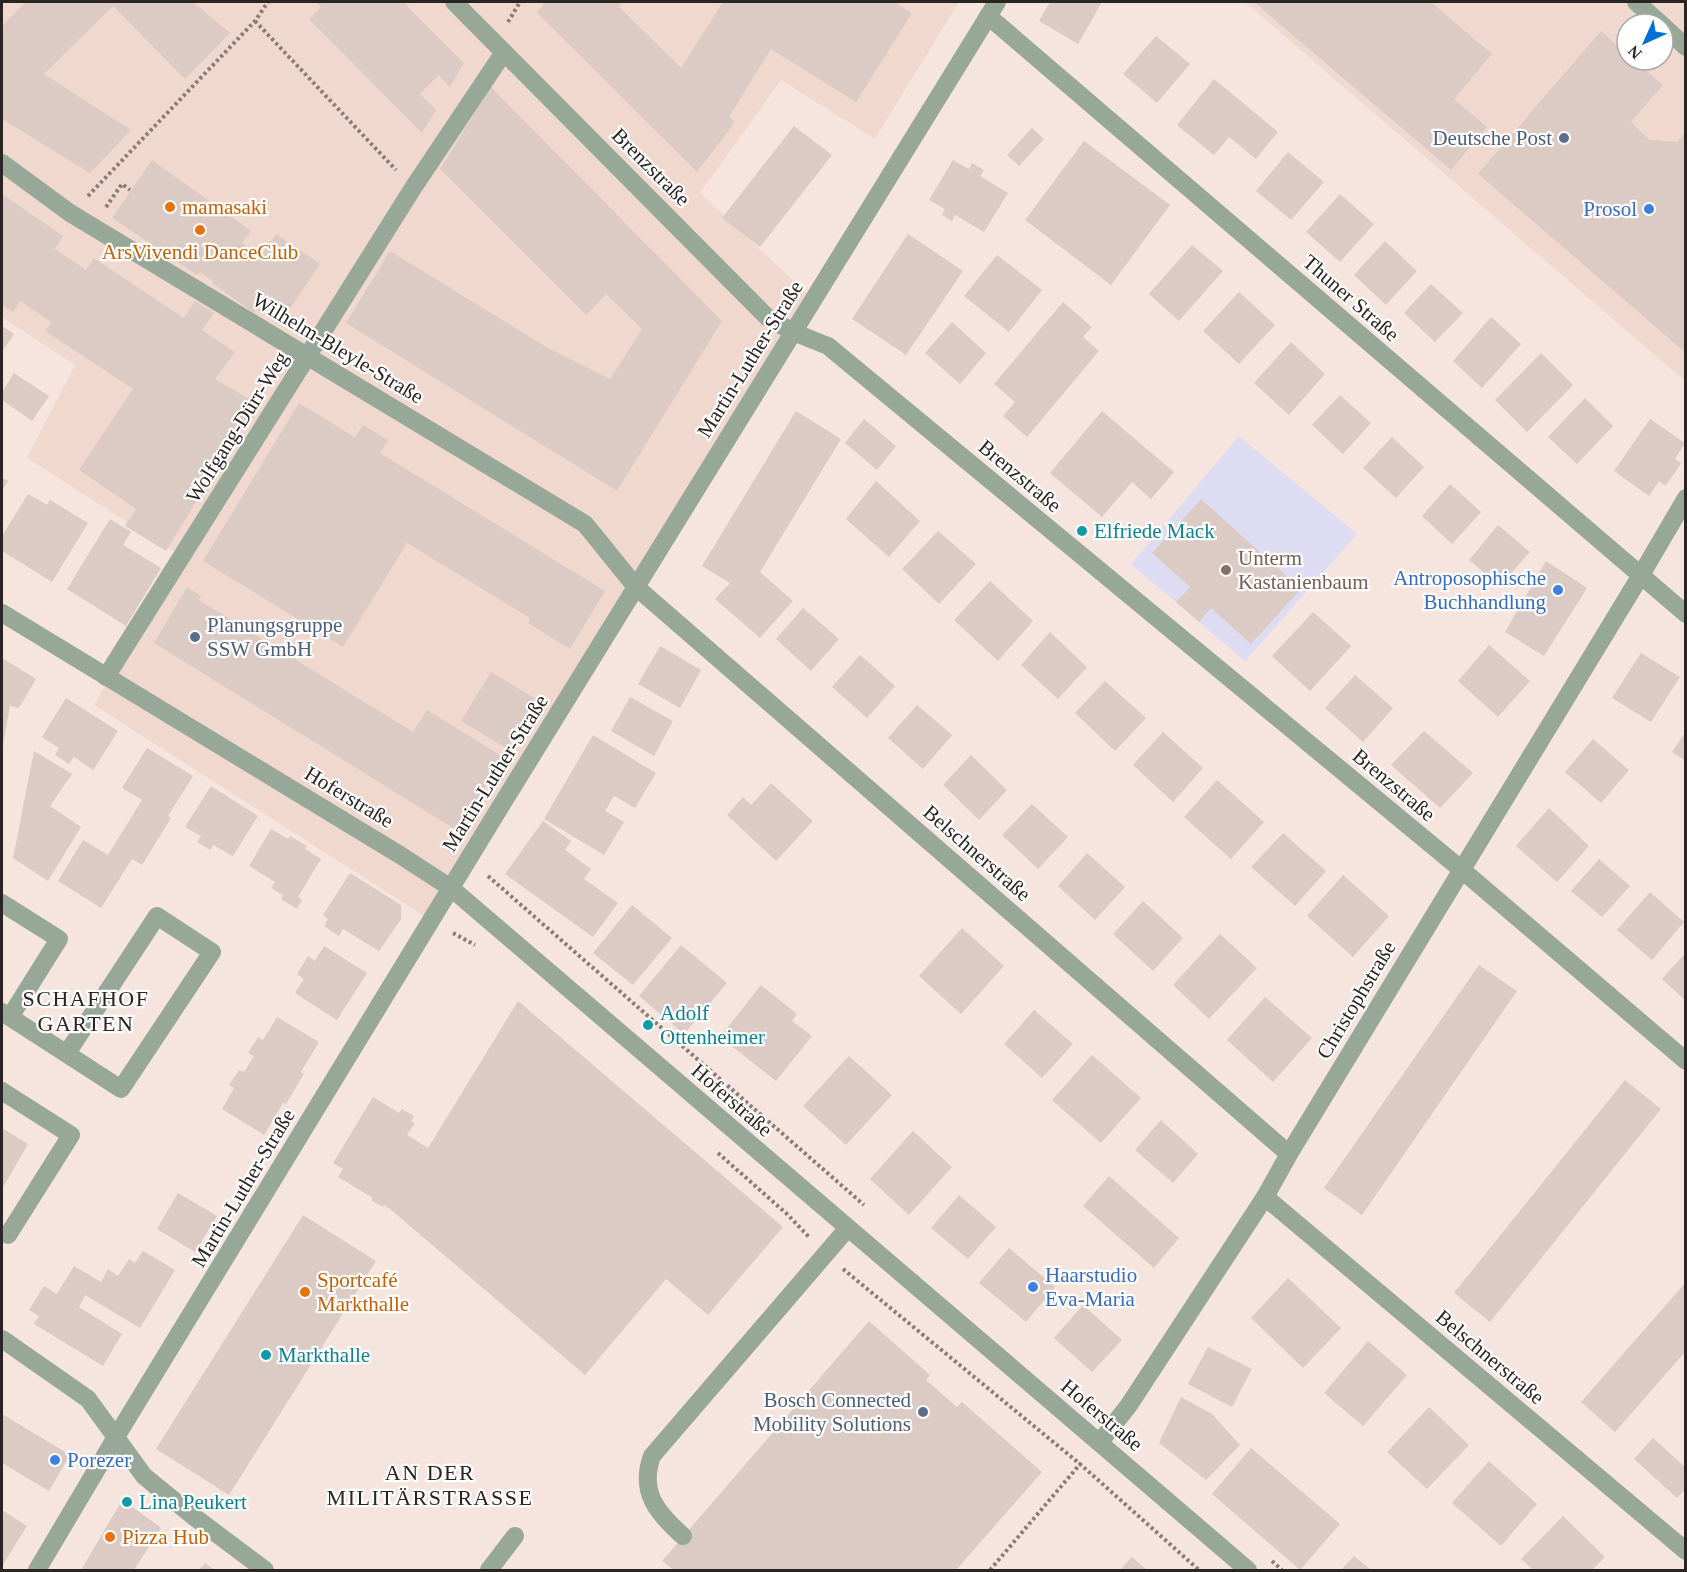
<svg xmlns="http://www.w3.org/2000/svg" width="1687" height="1572" viewBox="0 0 1687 1572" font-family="Georgia,serif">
<rect width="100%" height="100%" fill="#f6e5de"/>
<g fill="#f1d8cf" fill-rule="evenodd">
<polygon points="2,2 959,2 875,139 781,80 700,193 813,299 432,921 94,705 179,555 27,458 75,365 2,317"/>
<path d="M1245,2H1685V381ZM1627,24H1663V60H1627Z"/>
</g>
<polygon fill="#dedcf2" points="1239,436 1357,534 1245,661 1131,564"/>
<g fill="#dbcbc4">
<polygon points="26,2 193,2 230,33 185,79 113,6 44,74 131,130 90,173 2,119 2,26"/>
<polygon points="316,2 403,2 464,63 450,87 439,75 420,94 436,110 422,133 309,19 321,7"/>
<polygon points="545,2 622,2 619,7 681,68 723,2 894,2 912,13 856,102 771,49 729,117 735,122 697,172 537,13"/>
<polygon points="1050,2 1102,2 1078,44 1039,21"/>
<polygon points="1254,2 1431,2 1492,54 1454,99 1487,127 1451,170"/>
<polygon points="1601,31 1627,54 1627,60 1634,60 1663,85 1631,122 1650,140 1677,142 1686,132 1686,353 1478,174"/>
<polygon points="1156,36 1190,64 1157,103 1123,74"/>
<polygon points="1214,79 1278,132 1256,159 1229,137 1214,155 1177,125"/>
<polygon points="491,87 722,321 617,491 346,323 390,251 546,347 610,379 642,329 606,294 586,315 440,169"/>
<polygon points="794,126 832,155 760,247 722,218"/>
<polygon points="1032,128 1044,139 1019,166 1007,155"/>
<polygon points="1084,141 1170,205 1111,285 1025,220"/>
<polygon points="1288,152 1324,182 1291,220 1256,191"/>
<polygon points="152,160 251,231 242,243 261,256 276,234 320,264 289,310 267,294 262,301 271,306 264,315 256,309 254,313 212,283 213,281 200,272 197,275 112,218"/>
<polygon points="953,160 969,169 972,163 984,170 980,176 1008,193 984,232 955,215 952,221 942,215 945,209 929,200"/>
<polygon points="2,194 63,236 55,249 86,270 94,258 184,318 195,301 214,313 202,330 235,352 215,379 256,403 166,551 125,526 136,509 79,470 133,389 45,331 51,322 20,301 13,312 2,305"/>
<polygon points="1340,194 1374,224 1340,262 1306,232"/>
<polygon points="908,234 963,271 906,355 852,319"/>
<polygon points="1385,241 1417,271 1386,305 1354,275"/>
<polygon points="1192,245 1223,271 1179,321 1149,294"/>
<polygon points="997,255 1042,290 1009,332 964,296"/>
<polygon points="1431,284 1463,313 1435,342 1404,313"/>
<polygon points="1239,292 1275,325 1239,364 1203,331"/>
<polygon points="1063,302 1092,327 1083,337 1099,351 1027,437 1003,416 1015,402 994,384"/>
<polygon points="1491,317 1521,344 1482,388 1453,361"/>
<polygon points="952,322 986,353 960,384 925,353"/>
<polygon points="2,326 14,334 2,352"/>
<polygon points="1291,342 1325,374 1289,415 1254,383"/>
<polygon points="1541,353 1573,385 1527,432 1495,400"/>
<polygon points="14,373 49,396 32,421 2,400 2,392"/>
<polygon points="1340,395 1371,423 1343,454 1312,425"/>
<polygon points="1585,398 1613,426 1577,464 1548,437"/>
<polygon points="299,403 355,437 363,425 388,440 380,453 605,591 570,649 528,623 530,618 407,543 343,647 203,561"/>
<polygon points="796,411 841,439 760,572 793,601 760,638 715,599 730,583 702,566"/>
<polygon points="1102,411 1174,472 1151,499 1132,482 1102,517 1050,473"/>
<polygon points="864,419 896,446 877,470 845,443"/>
<polygon points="1650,419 1685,443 1675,459 1681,463 1674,474 1665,486 1659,481 1649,496 1614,471"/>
<polygon points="1392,437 1424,467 1396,498 1363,468"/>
<polygon points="2,477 8,481 2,491"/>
<polygon points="876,481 920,521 889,557 846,519"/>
<polygon points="1450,484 1481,512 1452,544 1422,516"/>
<polygon points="28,494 47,505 50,500 88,523 52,582 2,551 2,536"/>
<polygon points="1201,499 1301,589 1251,644 1211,608 1199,622 1176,602 1190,587 1152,553"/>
<polygon points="110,519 131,532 123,545 161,568 126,626 67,589"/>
<polygon points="1498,525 1530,552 1500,586 1469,560"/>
<polygon points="938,531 976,564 939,604 902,569"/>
<polygon points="1546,561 1587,588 1544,656 1505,632"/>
<polygon points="990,581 1033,621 998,661 954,620"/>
<polygon points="187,587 201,596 199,600 413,732 427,710 503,757 458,831 154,643"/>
<polygon points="803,608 839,639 811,671 776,639"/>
<polygon points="1313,612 1351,646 1310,691 1272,656"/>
<polygon points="1050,632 1087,667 1058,699 1021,665"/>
<polygon points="1489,645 1530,681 1498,717 1458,681"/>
<polygon points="660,646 701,670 680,708 638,684"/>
<polygon points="1641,653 1680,677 1651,722 1612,698"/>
<polygon points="860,655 895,686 867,718 832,687"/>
<polygon points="2,658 36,679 19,708 10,706 3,745"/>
<polygon points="491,672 536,699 506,748 461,721"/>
<polygon points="1355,675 1393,708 1363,742 1325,708"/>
<polygon points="1105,681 1146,718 1115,751 1075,713"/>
<polygon points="630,697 673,721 654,756 611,731"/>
<polygon points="66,698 118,731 93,770 74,757 69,764 55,755 59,748 42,737"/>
<polygon points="917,705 952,735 923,769 888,738"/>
<polygon points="1424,731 1473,773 1440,808 1391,765"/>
<polygon points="1686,731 1686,761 1672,752"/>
<polygon points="1163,732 1203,768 1173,802 1133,765"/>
<polygon points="593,735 656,773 635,808 614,796 605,811 624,822 604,855 544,819"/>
<polygon points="1593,739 1629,770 1601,803 1565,772"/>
<polygon points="147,748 193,776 168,816 171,818 142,865 132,859 101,908 58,881 83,840 108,855 142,800 122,788"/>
<polygon points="34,751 72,774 50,806 81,827 48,881 13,858"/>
<polygon points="971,755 1007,790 979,820 943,785"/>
<polygon points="1217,780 1264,822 1231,859 1184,817"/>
<polygon points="771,783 813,821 776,861 727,815 743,797 751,805"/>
<polygon points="211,786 258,816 233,856 213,845 210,850 197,842 201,836 185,827"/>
<polygon points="1032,804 1068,837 1038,869 1002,835"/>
<polygon points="1549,808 1589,846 1557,882 1516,846"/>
<polygon points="543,821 571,841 565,850 591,869 584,879 618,903 593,937 505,874"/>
<polygon points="271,829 288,839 290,836 307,846 305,849 321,859 298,897 302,900 297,909 281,899 283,895 271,888 275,882 249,866"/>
<polygon points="1283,833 1326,871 1295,906 1251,867"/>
<polygon points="1087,853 1125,887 1095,920 1058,886"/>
<polygon points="1599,859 1630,886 1602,917 1571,891"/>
<polygon points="350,873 401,905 401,919 379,951 343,929 339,936 324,926 328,919 323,915"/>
<polygon points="1343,875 1389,916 1353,957 1307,916"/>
<polygon points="1650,892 1684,922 1652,960 1617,930"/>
<polygon points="1143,901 1183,938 1153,971 1113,934"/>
<polygon points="632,905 672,938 633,985 593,953"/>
<polygon points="962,928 1004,966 961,1014 919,976"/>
<polygon points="1220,934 1257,968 1209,1019 1173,985"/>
<polygon points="681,945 727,983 684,1034 639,996"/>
<polygon points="324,946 367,973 337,1020 295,993 304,979 297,974 308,956 315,961"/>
<polygon points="1686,952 1686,1001 1662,979"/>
<polygon points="1479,965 1517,991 1362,1215 1324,1188"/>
<polygon points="761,985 797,1014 792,1021 812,1036 776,1081 720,1037"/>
<polygon points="1265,997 1312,1038 1273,1082 1227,1040"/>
<polygon points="518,1001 783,1227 708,1315 666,1279 585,1375 390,1209 384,1205 383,1207 371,1200 373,1198 338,1177 343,1169 333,1163 373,1097 399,1113 402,1109 414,1116 411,1121 415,1123 407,1135 428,1148"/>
<polygon points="1034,1010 1073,1044 1042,1078 1004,1044"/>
<polygon points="277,1017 319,1042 301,1072 304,1074 286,1104 283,1103 264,1135 222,1109 234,1088 229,1085 239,1070 244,1072 254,1056 248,1053 258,1037 263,1040"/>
<polygon points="1092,1055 1141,1098 1101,1143 1052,1100"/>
<polygon points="849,1056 892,1095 846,1145 803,1106"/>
<polygon points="1625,1080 1661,1109 1490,1322 1454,1293"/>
<polygon points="1161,1120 1198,1154 1173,1183 1135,1150"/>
<polygon points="2,1128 28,1144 2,1189"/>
<polygon points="913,1131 952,1167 909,1215 870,1179"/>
<polygon points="1109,1176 1179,1238 1154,1268 1083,1206"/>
<polygon points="178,1193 217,1216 195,1252 157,1229"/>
<polygon points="959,1195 996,1227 968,1259 931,1228"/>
<polygon points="303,1215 376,1261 229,1495 156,1449"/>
<polygon points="1009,1248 1055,1287 1026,1322 979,1283"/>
<polygon points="143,1251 175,1270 140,1328 85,1295 79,1307 122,1334 103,1366 34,1324 39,1316 29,1310 44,1286 57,1294 74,1266 101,1282 108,1269 118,1276 129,1259 135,1263"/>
<polygon points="1288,1278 1341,1328 1303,1368 1251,1318"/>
<polygon points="1686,1282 1686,1351 1615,1432 1581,1402"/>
<polygon points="1083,1305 1122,1340 1092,1372 1054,1338"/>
<polygon points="869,1321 930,1375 926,1380 957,1407 962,1402 1042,1472 956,1570 674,1570 662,1561"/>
<polygon points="1368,1341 1407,1375 1363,1426 1324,1393"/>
<polygon points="1208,1347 1252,1369 1232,1407 1188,1384"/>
<polygon points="1181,1397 1212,1414 1240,1445 1206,1480 1159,1443"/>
<polygon points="1429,1407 1469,1445 1427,1489 1387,1452"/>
<polygon points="2,1414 70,1455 49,1491 2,1463"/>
<polygon points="1653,1438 1686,1468 1686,1488 1677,1498 1634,1459"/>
<polygon points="1251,1448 1340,1524 1300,1570 1212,1494"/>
<polygon points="1489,1461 1537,1504 1501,1546 1452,1503"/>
<polygon points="120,1504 130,1505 161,1528 134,1570 81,1570"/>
<polygon points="2,1510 27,1526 2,1566"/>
<polygon points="1563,1516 1605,1557 1592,1570 1533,1570 1521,1559"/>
<polygon points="1354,1556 1371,1570 1341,1570"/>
<polygon points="1132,1557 1147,1570 1120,1570"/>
<polygon points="205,1563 215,1570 199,1570"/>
</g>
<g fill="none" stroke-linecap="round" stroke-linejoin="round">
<g stroke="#877c77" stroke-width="4" stroke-dasharray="3 3" stroke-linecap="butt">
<polyline points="255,21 396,170"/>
<polyline points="508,22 520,2"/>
<polyline points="88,196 255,21 268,2"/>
<polyline points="106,207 122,184 130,190"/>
<polyline points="488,876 864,1205"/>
<polyline points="453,933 475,945"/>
<polyline points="718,1153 787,1214 809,1237"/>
<polyline points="843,1269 1080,1464 1199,1570"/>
<polyline points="1272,1561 1282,1570"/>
<polyline points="990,1570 1081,1463"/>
</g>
<g stroke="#97a898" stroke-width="18">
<polyline points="454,2 767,317 793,332 828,346 1462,870 1686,1061"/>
<polyline points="1636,2 1661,24"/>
<polyline points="988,16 1686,614"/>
<polyline points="1663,26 1686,47"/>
<polyline points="2,163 70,213 585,524 636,587 1289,1154"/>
<polyline points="2,613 400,855 451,888 1248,1570"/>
<polyline points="106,677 413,188 504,52"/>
<polyline points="2,903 59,939 10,1017"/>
<polyline points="2,1012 121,1089 212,952 157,916 67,1053"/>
<polyline points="2,1091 71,1135 8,1235"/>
<polyline points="1265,1197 1686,1551"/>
<polyline points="2,1339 88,1399 144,1476 193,1516 265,1570"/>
<polyline points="1100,1442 1129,1405 1265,1197 1289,1154 1641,575 1686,498"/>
<path d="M683,1536C657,1513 639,1492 652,1456L847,1229"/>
<polyline points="37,1570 116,1437 491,822 997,2"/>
<polyline points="489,1570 515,1536"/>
</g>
</g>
<g fill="#5c6f8a" stroke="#fff" stroke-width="2">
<circle cx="1564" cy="138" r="6"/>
<circle cx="195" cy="637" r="6"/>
<circle cx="923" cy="1412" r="6"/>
</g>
<g fill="#e8710a" stroke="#fff" stroke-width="2">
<circle cx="170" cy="207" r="6"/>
<circle cx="200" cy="230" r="6"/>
<circle cx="305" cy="1292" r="6"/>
<circle cx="110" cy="1537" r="6"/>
</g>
<g fill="#3f7fe0" stroke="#fff" stroke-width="2">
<circle cx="1649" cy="209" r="6"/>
<circle cx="1558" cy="590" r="6"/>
<circle cx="1033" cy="1287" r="6"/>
<circle cx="55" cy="1460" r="6"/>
</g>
<g fill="#0f9aa8" stroke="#fff" stroke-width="2">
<circle cx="1082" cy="531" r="6"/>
<circle cx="648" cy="1025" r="6"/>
<circle cx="266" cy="1355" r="6"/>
<circle cx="127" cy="1502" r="6"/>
</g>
<circle fill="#8d6e63" stroke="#fff" stroke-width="2" cx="1226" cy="570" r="6"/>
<g text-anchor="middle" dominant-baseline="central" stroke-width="4.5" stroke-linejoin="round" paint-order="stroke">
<g font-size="21" fill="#4e5e75" stroke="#fff" text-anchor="end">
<text x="1552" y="138">Deutsche Post</text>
<text x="207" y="625" text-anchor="start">Planungsgruppe<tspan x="207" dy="24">SSW GmbH</tspan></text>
<text x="911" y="1400">Bosch Connected<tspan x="911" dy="24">Mobility Solutions</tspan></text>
</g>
<g font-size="21" fill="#2a2422" stroke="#fff">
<text transform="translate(651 167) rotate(45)">Brenzstraße</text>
<text transform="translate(1351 298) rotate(41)">Thuner Straße</text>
<text transform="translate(338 348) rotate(31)">Wilhelm-Bleyle-Straße</text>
<text transform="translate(750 359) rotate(-58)">Martin-Luther-Straße</text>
<text transform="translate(237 427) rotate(-58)">Wolfgang-Dürr-Weg</text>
<text transform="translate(1020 476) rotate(40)">Brenzstraße</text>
<text transform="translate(495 773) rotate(-58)">Martin-Luther-Straße</text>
<text transform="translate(1394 785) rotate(40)">Brenzstraße</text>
<text transform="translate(349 797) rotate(31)">Hoferstraße</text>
<text transform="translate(977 853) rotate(41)">Belschnerstraße</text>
<text transform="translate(1356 1000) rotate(-59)">Christophstraße</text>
<text transform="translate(732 1100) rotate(41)">Hoferstraße</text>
<text transform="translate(243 1188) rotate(-59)">Martin-Luther-Straße</text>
<text transform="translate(1490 1357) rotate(40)">Belschnerstraße</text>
<text transform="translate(1102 1415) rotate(40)">Hoferstraße</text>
</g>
<g font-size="21" fill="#c56008" stroke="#fff" text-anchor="start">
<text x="182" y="207">mamasaki</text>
<text x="200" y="252" text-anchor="middle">ArsVivendi DanceClub</text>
<text x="317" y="1280">Sportcafé<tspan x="317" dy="24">Markthalle</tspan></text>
<text x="122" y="1537">Pizza Hub</text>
</g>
<g font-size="21" fill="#366cbe" stroke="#fff" text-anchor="end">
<text x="1637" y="209">Prosol</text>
<text x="1546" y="578">Antroposophische<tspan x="1546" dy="24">Buchhandlung</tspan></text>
<text x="1045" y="1275" text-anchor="start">Haarstudio<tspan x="1045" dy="24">Eva-Maria</tspan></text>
<text x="67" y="1460" text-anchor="start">Porezer</text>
</g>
<g font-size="21" fill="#0d838f" stroke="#fff" text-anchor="start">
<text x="1094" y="531">Elfriede Mack</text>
<text x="660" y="1013">Adolf<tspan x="660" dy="24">Ottenheimer</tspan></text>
<text x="278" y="1355">Markthalle</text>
<text x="139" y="1502">Lina Peukert</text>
</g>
<g font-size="21" fill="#785e54" stroke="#fff" text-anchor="start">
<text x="1238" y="558">Unterm<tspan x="1238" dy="24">Kastanienbaum</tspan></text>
</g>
<g font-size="22" letter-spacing="1.5" fill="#2a2422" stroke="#fff">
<text x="86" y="998">SCHAFHOF<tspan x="86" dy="25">GARTEN</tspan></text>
<text x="430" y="1472">AN DER<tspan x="430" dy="25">MILITÄRSTRASSE</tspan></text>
</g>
</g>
<rect width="1687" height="1572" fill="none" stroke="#2a2422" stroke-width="6"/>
<g transform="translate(1645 42) rotate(225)"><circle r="28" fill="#ffffff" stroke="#aaa7a7" stroke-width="1.5"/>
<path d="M0-4.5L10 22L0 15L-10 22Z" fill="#016fd6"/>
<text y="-9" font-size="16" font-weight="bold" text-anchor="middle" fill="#2a2422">N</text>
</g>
</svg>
